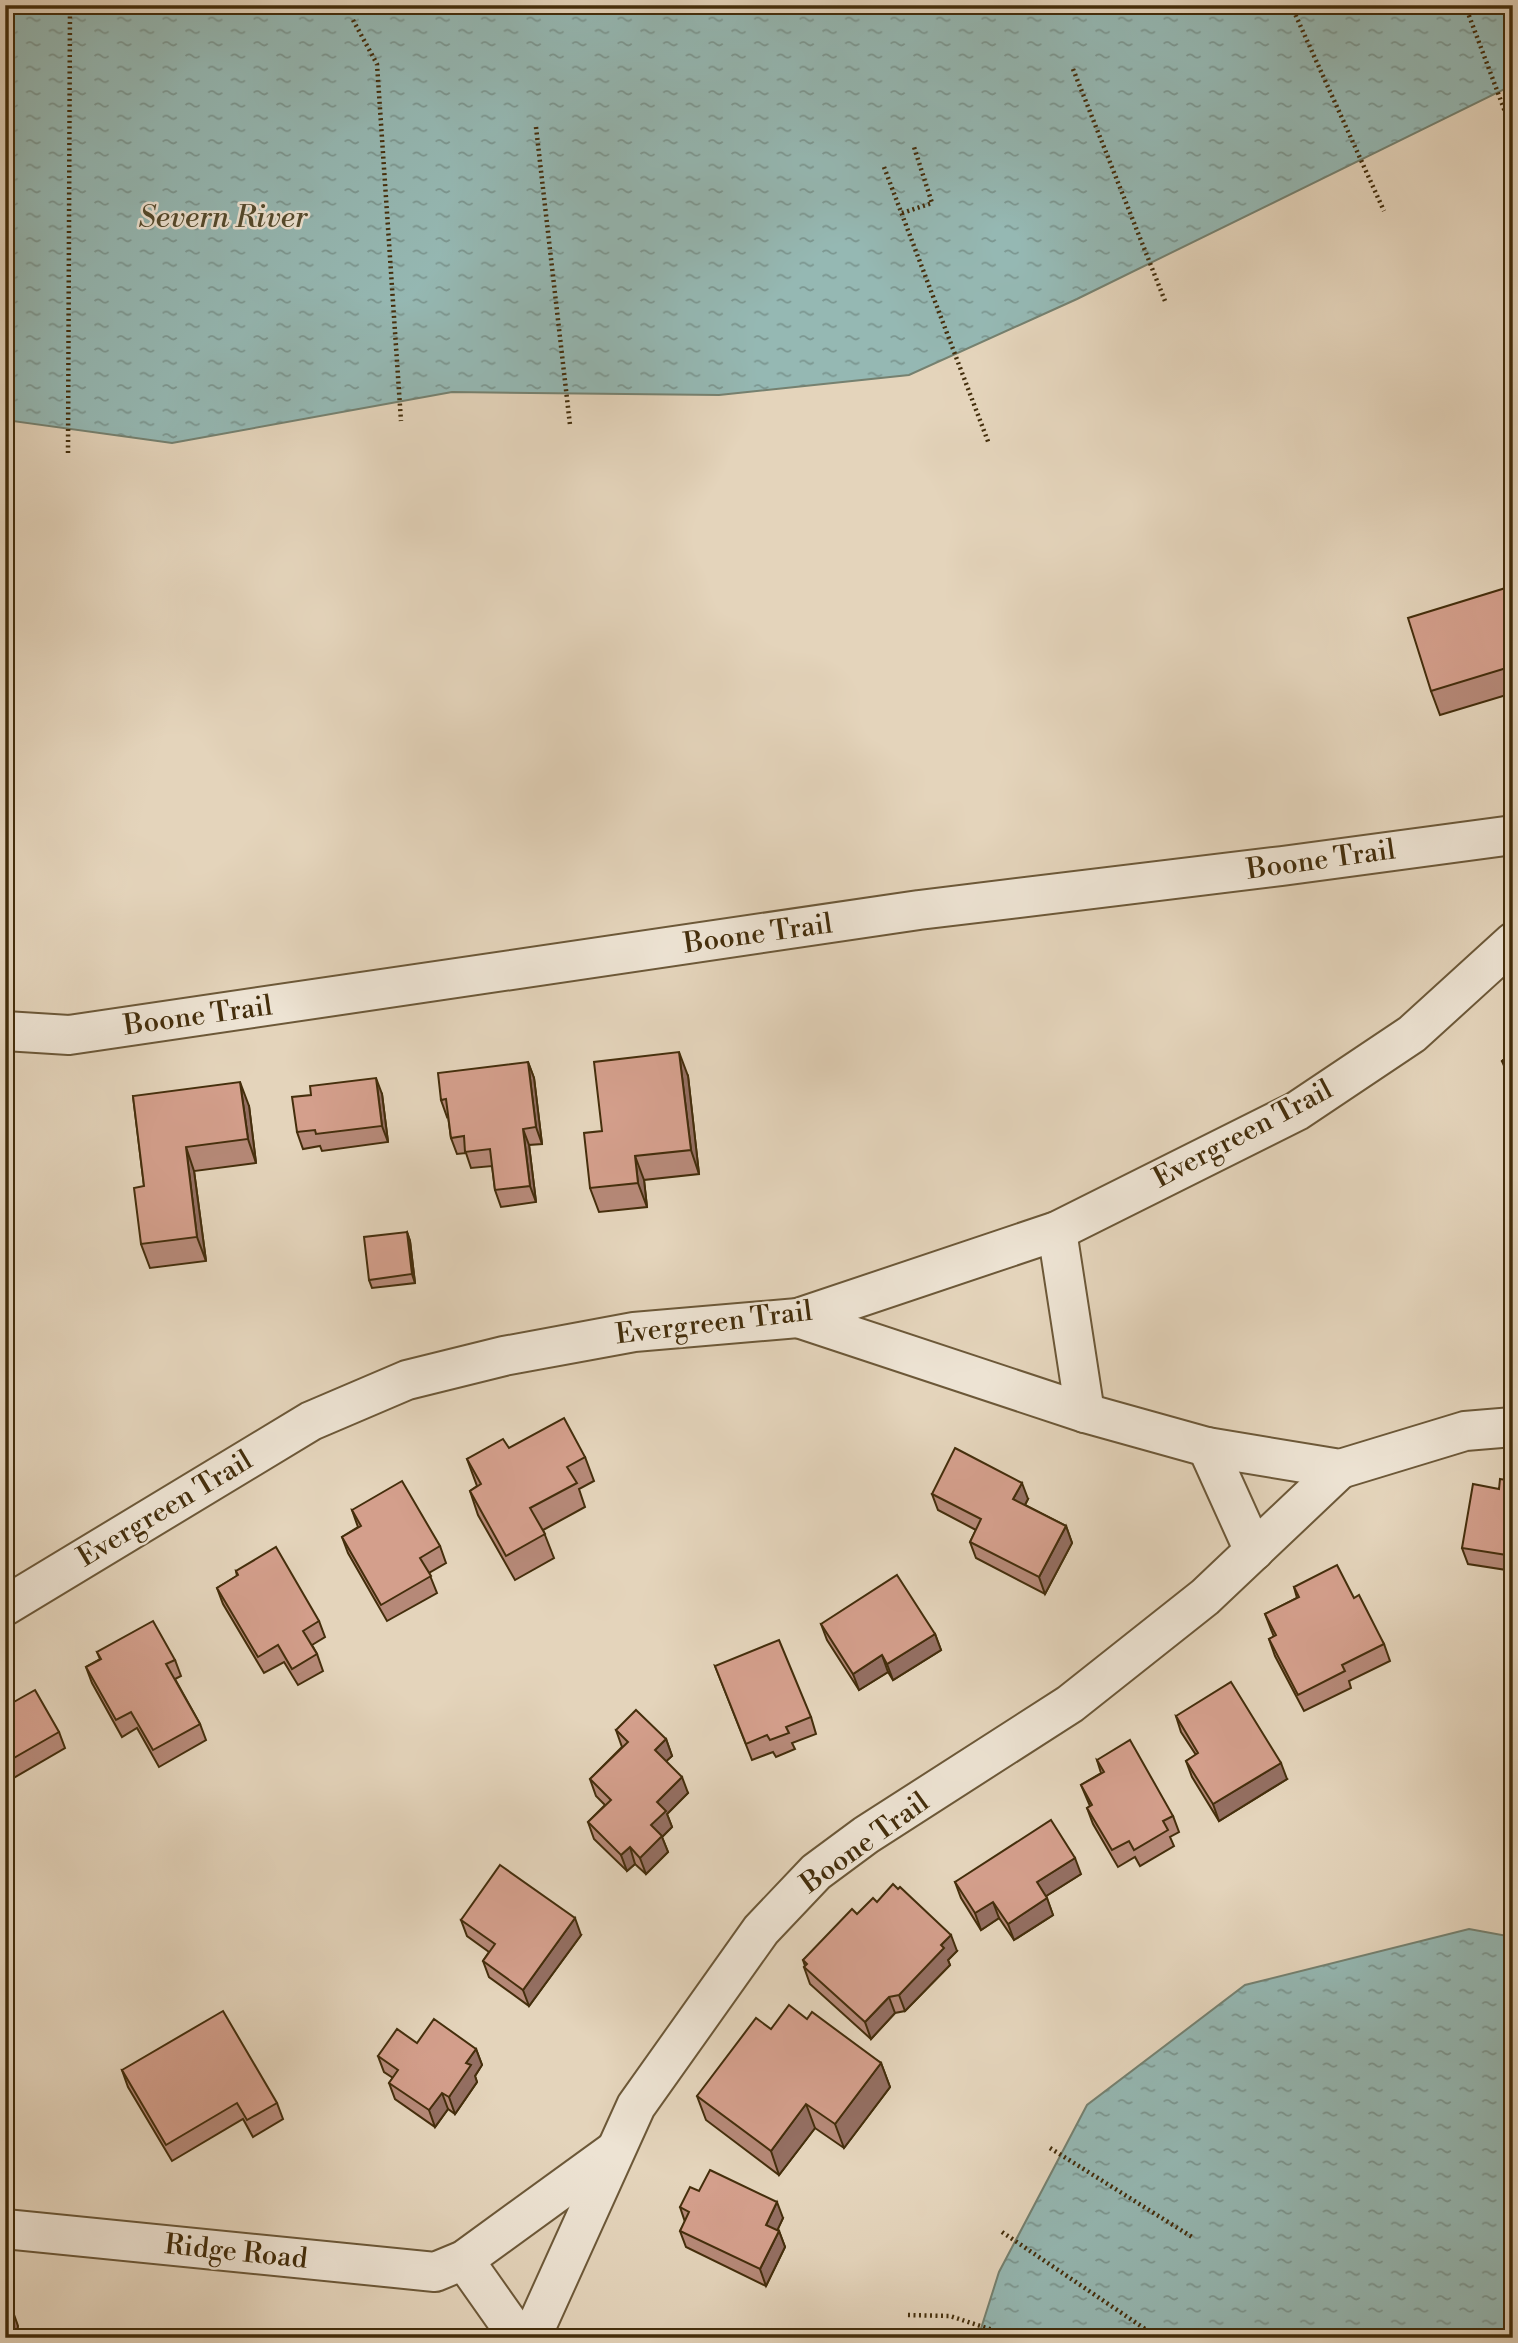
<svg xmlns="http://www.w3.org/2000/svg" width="1518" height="2343" viewBox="0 0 1518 2343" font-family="'Libre Bodoni',serif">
<defs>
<pattern id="water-ripples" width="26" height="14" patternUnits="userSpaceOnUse" patternTransform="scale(1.75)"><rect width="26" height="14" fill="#95b8b3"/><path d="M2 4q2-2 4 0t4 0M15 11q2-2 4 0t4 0" fill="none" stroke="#7b9690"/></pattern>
</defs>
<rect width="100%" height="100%" fill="#e4d4bb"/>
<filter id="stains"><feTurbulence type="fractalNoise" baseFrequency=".00286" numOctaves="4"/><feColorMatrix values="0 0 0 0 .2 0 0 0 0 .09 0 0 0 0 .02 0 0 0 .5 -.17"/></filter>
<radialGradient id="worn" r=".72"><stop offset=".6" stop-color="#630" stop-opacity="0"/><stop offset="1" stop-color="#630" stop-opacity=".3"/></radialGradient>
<g fill="url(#water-ripples)" stroke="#758170" stroke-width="2">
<polygon points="5,5 1513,5 1513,85 1077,299 909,375 719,395 452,392 172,443 5,420"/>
<polygon points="1469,1929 1513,1937 1513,2338 978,2338 999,2272 1087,2105 1245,1985"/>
</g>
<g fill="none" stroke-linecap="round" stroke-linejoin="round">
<defs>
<g id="street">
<polyline points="5,1031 69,1035 919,910 1282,866 1513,835"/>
<polyline points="1057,1231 1085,1413"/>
<polyline points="798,1318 1085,1413 1207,1447 1340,1469 1465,1431 1513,1427"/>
<polyline points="1207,1447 1254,1551"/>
<polyline points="5,1606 311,1421 407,1380 504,1356 634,1332 798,1318 1057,1231 1297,1111 1412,1034 1513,942"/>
<polyline points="5,2229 435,2272 464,2260 614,2151"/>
<polyline points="464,2260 519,2338"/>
<polyline points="531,2338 636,2106 761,1930 816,1872 866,1835 1070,1704 1205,1597 1340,1469"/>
</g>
</defs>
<use href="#street" stroke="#6c5838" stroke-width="42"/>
<g stroke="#442e0c" stroke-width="4.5" stroke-dasharray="2 3.5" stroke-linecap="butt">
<polyline points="1291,5 1384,211"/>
<polyline points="1465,5 1513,133"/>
<polyline points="353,20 377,64 401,421"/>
<polyline points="1073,69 1165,301"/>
<polyline points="536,127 570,425"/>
<polyline points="884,167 989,444"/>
<polyline points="902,213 932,203 914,147"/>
<polyline points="68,453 70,5"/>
<polyline points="1050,2148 1192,2237"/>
<polyline points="1002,2232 1154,2335"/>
<polyline points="908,2315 950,2316 1017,2338"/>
</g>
<use href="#street" stroke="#ede3d3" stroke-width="38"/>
</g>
<g fill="#b68978" stroke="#442e0c" stroke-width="2">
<polygon points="1513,568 1513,693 1440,715 1431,691 1512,586"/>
<polygon points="1513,1052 1513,1087 1502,1061"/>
<polygon points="528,1062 534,1078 542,1144 529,1145 536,1202 501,1207 495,1190 492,1166 471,1168 466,1153 457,1154 451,1138 448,1116 447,1117 441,1100"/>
<polygon points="688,1076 699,1174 644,1180 647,1207 599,1212 590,1188 602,1131"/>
<polygon points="382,1094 388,1142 322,1151 320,1146 303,1149 297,1132"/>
<polygon points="133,1096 249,1106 256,1163 194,1171 206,1261 150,1268 141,1244 144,1186"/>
<polygon points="407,1232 410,1241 415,1283 372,1288 369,1280"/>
<polygon points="509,1448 585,1457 594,1481 579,1489 585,1507 543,1530 554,1558 515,1580 478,1515 470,1491 477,1486 467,1459"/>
<polygon points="1513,1481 1513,1571 1468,1564 1462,1548 1499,1489"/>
<polygon points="932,1494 1028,1499 1025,1505 1066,1526 1072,1543 1045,1594 976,1558 970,1542 976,1530 938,1510"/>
<polygon points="352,1510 440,1546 446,1563 429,1573 437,1593 387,1621 348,1553 342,1537 358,1527"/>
<polygon points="236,1571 319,1621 325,1637 312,1645 317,1654 323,1671 298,1685 284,1662 264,1673 223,1604 217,1588 237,1576"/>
<polygon points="1294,1587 1354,1598 1384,1644 1390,1661 1349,1681 1351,1688 1304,1711 1275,1656 1269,1639 1274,1637 1265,1614 1297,1598"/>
<polygon points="821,1624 935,1634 941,1650 893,1680 888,1672 859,1690 827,1640"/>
<polygon points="97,1652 175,1660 181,1676 175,1679 200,1724 206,1740 159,1767 137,1728 122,1737 92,1683 86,1667 100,1659"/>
<polygon points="715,1666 811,1717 816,1734 792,1743 795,1749 776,1757 773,1752 752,1760"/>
<polygon points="5,1707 59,1732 65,1748 5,1783"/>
<polygon points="1176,1716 1287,1779 1219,1821 1192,1777 1186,1761 1196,1755 1181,1732"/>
<polygon points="616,1730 666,1739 672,1756 666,1761 688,1793 667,1814 672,1827 662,1837 668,1852 646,1874 635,1864 627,1871 594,1839 588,1822 605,1805 596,1796 590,1779 622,1747"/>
<polygon points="1097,1760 1173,1816 1179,1832 1170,1837 1174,1846 1140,1866 1135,1857 1118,1867 1093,1824 1087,1808 1090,1806 1081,1785 1101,1773"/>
<polygon points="1081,1874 1046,1896 1053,1915 1014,1940 999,1918 981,1930 961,1898 955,1882"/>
<polygon points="857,1914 957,1951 948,1960 950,1965 905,2011 895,2013 871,2039 810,1984 804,1967 805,1966 803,1960"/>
<polygon points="461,1920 581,1935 529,2006 489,1977 483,1961 489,1952 467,1936"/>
<polygon points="807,2019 881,2063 890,2087 844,2148 815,2128 779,2175 706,2120 697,2096 771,2029"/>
<polygon points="417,2043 476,2049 482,2065 475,2076 477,2082 455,2114 448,2109 435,2127 395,2099 389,2083 393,2078 384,2072 378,2056"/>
<polygon points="122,2070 277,2103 283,2119 253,2137 243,2119 172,2161 128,2087"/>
<polygon points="699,2191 783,2218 777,2230 779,2231 785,2247 766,2286 686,2247 680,2231 685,2222 680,2207"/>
</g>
<g fill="#946f62" stroke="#442e0c" stroke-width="2">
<polygon points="679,1052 688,1076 699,1174 691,1150"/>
<polygon points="528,1062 534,1078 542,1144 536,1127"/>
<polygon points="376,1078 382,1094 388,1142 382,1126"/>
<polygon points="240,1082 249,1106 256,1163 248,1139"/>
<polygon points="523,1129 529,1145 536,1202 530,1186"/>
<polygon points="186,1147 194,1171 206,1261 197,1237"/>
<polygon points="635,1156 644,1180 647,1207 638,1183"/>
<polygon points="407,1232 410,1241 415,1283 412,1274"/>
<polygon points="1022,1483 1028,1499 1019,1516 1013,1499"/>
<polygon points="1066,1526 1072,1543 1045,1594 1039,1577"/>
<polygon points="935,1634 941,1650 893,1680 887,1664"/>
<polygon points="882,1655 888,1672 859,1690 853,1674"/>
<polygon points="666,1739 672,1756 661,1766 655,1750"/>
<polygon points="1281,1763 1287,1779 1219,1821 1213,1804"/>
<polygon points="682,1777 688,1793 667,1814 672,1827 662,1837 668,1852 646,1874 640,1858 651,1825 657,1802"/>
<polygon points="630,1847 635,1864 627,1871 621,1855"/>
<polygon points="1075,1858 1081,1874 1043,1898 1037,1882"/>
<polygon points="1047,1898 1053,1915 1014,1940 1008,1924"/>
<polygon points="993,1902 999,1918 981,1930 975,1913"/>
<polygon points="575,1918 581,1935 529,2006 523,1990"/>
<polygon points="951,1935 957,1951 948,1960 950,1965 905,2011 899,1995 941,1945"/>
<polygon points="889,1997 895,2013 871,2039 865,2022"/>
<polygon points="476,2049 482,2065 475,2076 477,2082 455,2114 449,2097 466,2063"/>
<polygon points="881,2063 890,2087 844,2148 835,2124"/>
<polygon points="442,2093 448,2109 435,2127 429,2110"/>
<polygon points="806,2104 815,2128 779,2175 771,2151"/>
<polygon points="777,2202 783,2218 772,2242 766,2225"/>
<polygon points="779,2231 785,2247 766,2286 760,2269"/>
<polygon points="12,2309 18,2326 17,2338 11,2338"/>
</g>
<g fill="#d49f8c" stroke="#442e0c" stroke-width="2">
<polygon points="1513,568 1513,666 1431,691 1408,618 1512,586 1507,569"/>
<polygon points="679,1052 691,1150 635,1156 638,1183 590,1188 584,1133 602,1131 594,1062"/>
<polygon points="1513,1052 1513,1073 1502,1061"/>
<polygon points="528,1062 536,1127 523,1129 530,1186 495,1190 490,1149 465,1152 464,1136 451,1138 446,1099 441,1100 438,1073"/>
<polygon points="376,1078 382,1126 316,1134 315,1130 297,1132 292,1097 311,1095 310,1086"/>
<polygon points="240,1082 248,1139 186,1147 197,1237 141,1244 134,1188 144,1186 133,1096"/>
<polygon points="407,1232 412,1274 369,1280 364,1237"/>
<polygon points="564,1418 585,1457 567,1467 577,1483 530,1508 545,1534 506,1556 470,1491 481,1484 467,1459 503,1439 509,1448"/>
<polygon points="955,1448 1022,1483 1013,1499 1066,1526 1039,1577 970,1542 981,1519 932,1494"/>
<polygon points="1500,1479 1513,1481 1513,1556 1462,1548 1473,1484 1499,1489"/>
<polygon points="402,1481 440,1546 420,1558 431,1576 381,1605 342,1537 361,1526 352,1510"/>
<polygon points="276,1547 319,1621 303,1631 317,1654 292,1669 278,1645 258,1657 217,1588 238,1575 236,1571"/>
<polygon points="1337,1565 1354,1598 1359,1595 1384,1644 1342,1665 1345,1671 1298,1695 1269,1639 1276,1635 1265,1614 1299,1597 1294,1587"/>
<polygon points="897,1575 935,1634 887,1664 882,1655 853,1674 821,1624"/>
<polygon points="153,1621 175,1660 166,1664 200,1724 153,1750 131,1712 116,1720 86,1667 101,1659 97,1652"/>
<polygon points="779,1640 811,1717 786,1727 789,1733 770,1740 767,1735 746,1744 715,1666"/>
<polygon points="1231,1682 1281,1763 1213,1804 1186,1761 1198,1753 1176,1716"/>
<polygon points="35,1690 59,1732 5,1763 5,1707"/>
<polygon points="636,1710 666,1739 655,1750 682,1777 657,1802 666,1811 651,1825 662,1836 640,1858 630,1847 621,1855 588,1822 611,1800 590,1779 628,1742 616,1730"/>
<polygon points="1130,1740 1173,1816 1163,1821 1168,1830 1134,1850 1129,1841 1112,1850 1087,1808 1092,1805 1081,1785 1104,1772 1097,1760"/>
<polygon points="1051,1820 1075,1858 1037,1882 1047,1898 1008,1924 993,1902 975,1913 955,1882"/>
<polygon points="500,1865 575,1918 523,1990 483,1961 495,1944 461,1920"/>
<polygon points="893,1884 898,1889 900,1887 951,1935 941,1945 944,1948 899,1995 889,1997 865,2022 804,1967 807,1964 803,1960 852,1909 857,1914 873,1898 877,1902"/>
<polygon points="789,2005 807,2019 812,2012 881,2063 835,2124 806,2104 771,2151 697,2096 756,2018 771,2029"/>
<polygon points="223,2011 277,2103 247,2120 237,2103 166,2145 122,2070"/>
<polygon points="434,2019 476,2049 466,2063 471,2065 449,2097 442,2093 429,2110 389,2083 398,2070 378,2056 397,2029 417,2043"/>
<polygon points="710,2170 777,2202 766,2225 779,2231 760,2269 680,2231 689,2212 680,2207 690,2187 699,2191"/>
<polygon points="5,2309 12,2309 11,2338 5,2338"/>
</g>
<g text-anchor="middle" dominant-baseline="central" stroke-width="5" stroke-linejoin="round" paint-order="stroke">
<g font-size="28" fill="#442e0c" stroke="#ede3d3">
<text transform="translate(1321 860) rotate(-8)">Boone Trail</text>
<text transform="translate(758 934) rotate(-8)">Boone Trail</text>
<text transform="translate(198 1016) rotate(-8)">Boone Trail</text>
<text transform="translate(1243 1134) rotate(-28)">Evergreen Trail</text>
<text transform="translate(714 1323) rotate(-7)">Evergreen Trail</text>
<text transform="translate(165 1509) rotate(-31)">Evergreen Trail</text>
<text transform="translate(865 1843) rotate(-36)">Boone Trail</text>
<text transform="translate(236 2252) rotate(6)">Ridge Road</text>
</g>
<g font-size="30" font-style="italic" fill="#544a2d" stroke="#ede3d3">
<text x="223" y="218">Severn River</text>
</g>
</g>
<rect width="1518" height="2343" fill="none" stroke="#e4d4bb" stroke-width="28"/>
<rect x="7" y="7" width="1504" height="2329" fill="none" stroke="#442e0c" stroke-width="3.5"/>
<rect x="14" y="14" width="1490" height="2315" fill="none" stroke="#442e0c" stroke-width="2"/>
<rect width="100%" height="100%" filter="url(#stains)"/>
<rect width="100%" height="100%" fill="url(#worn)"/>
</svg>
